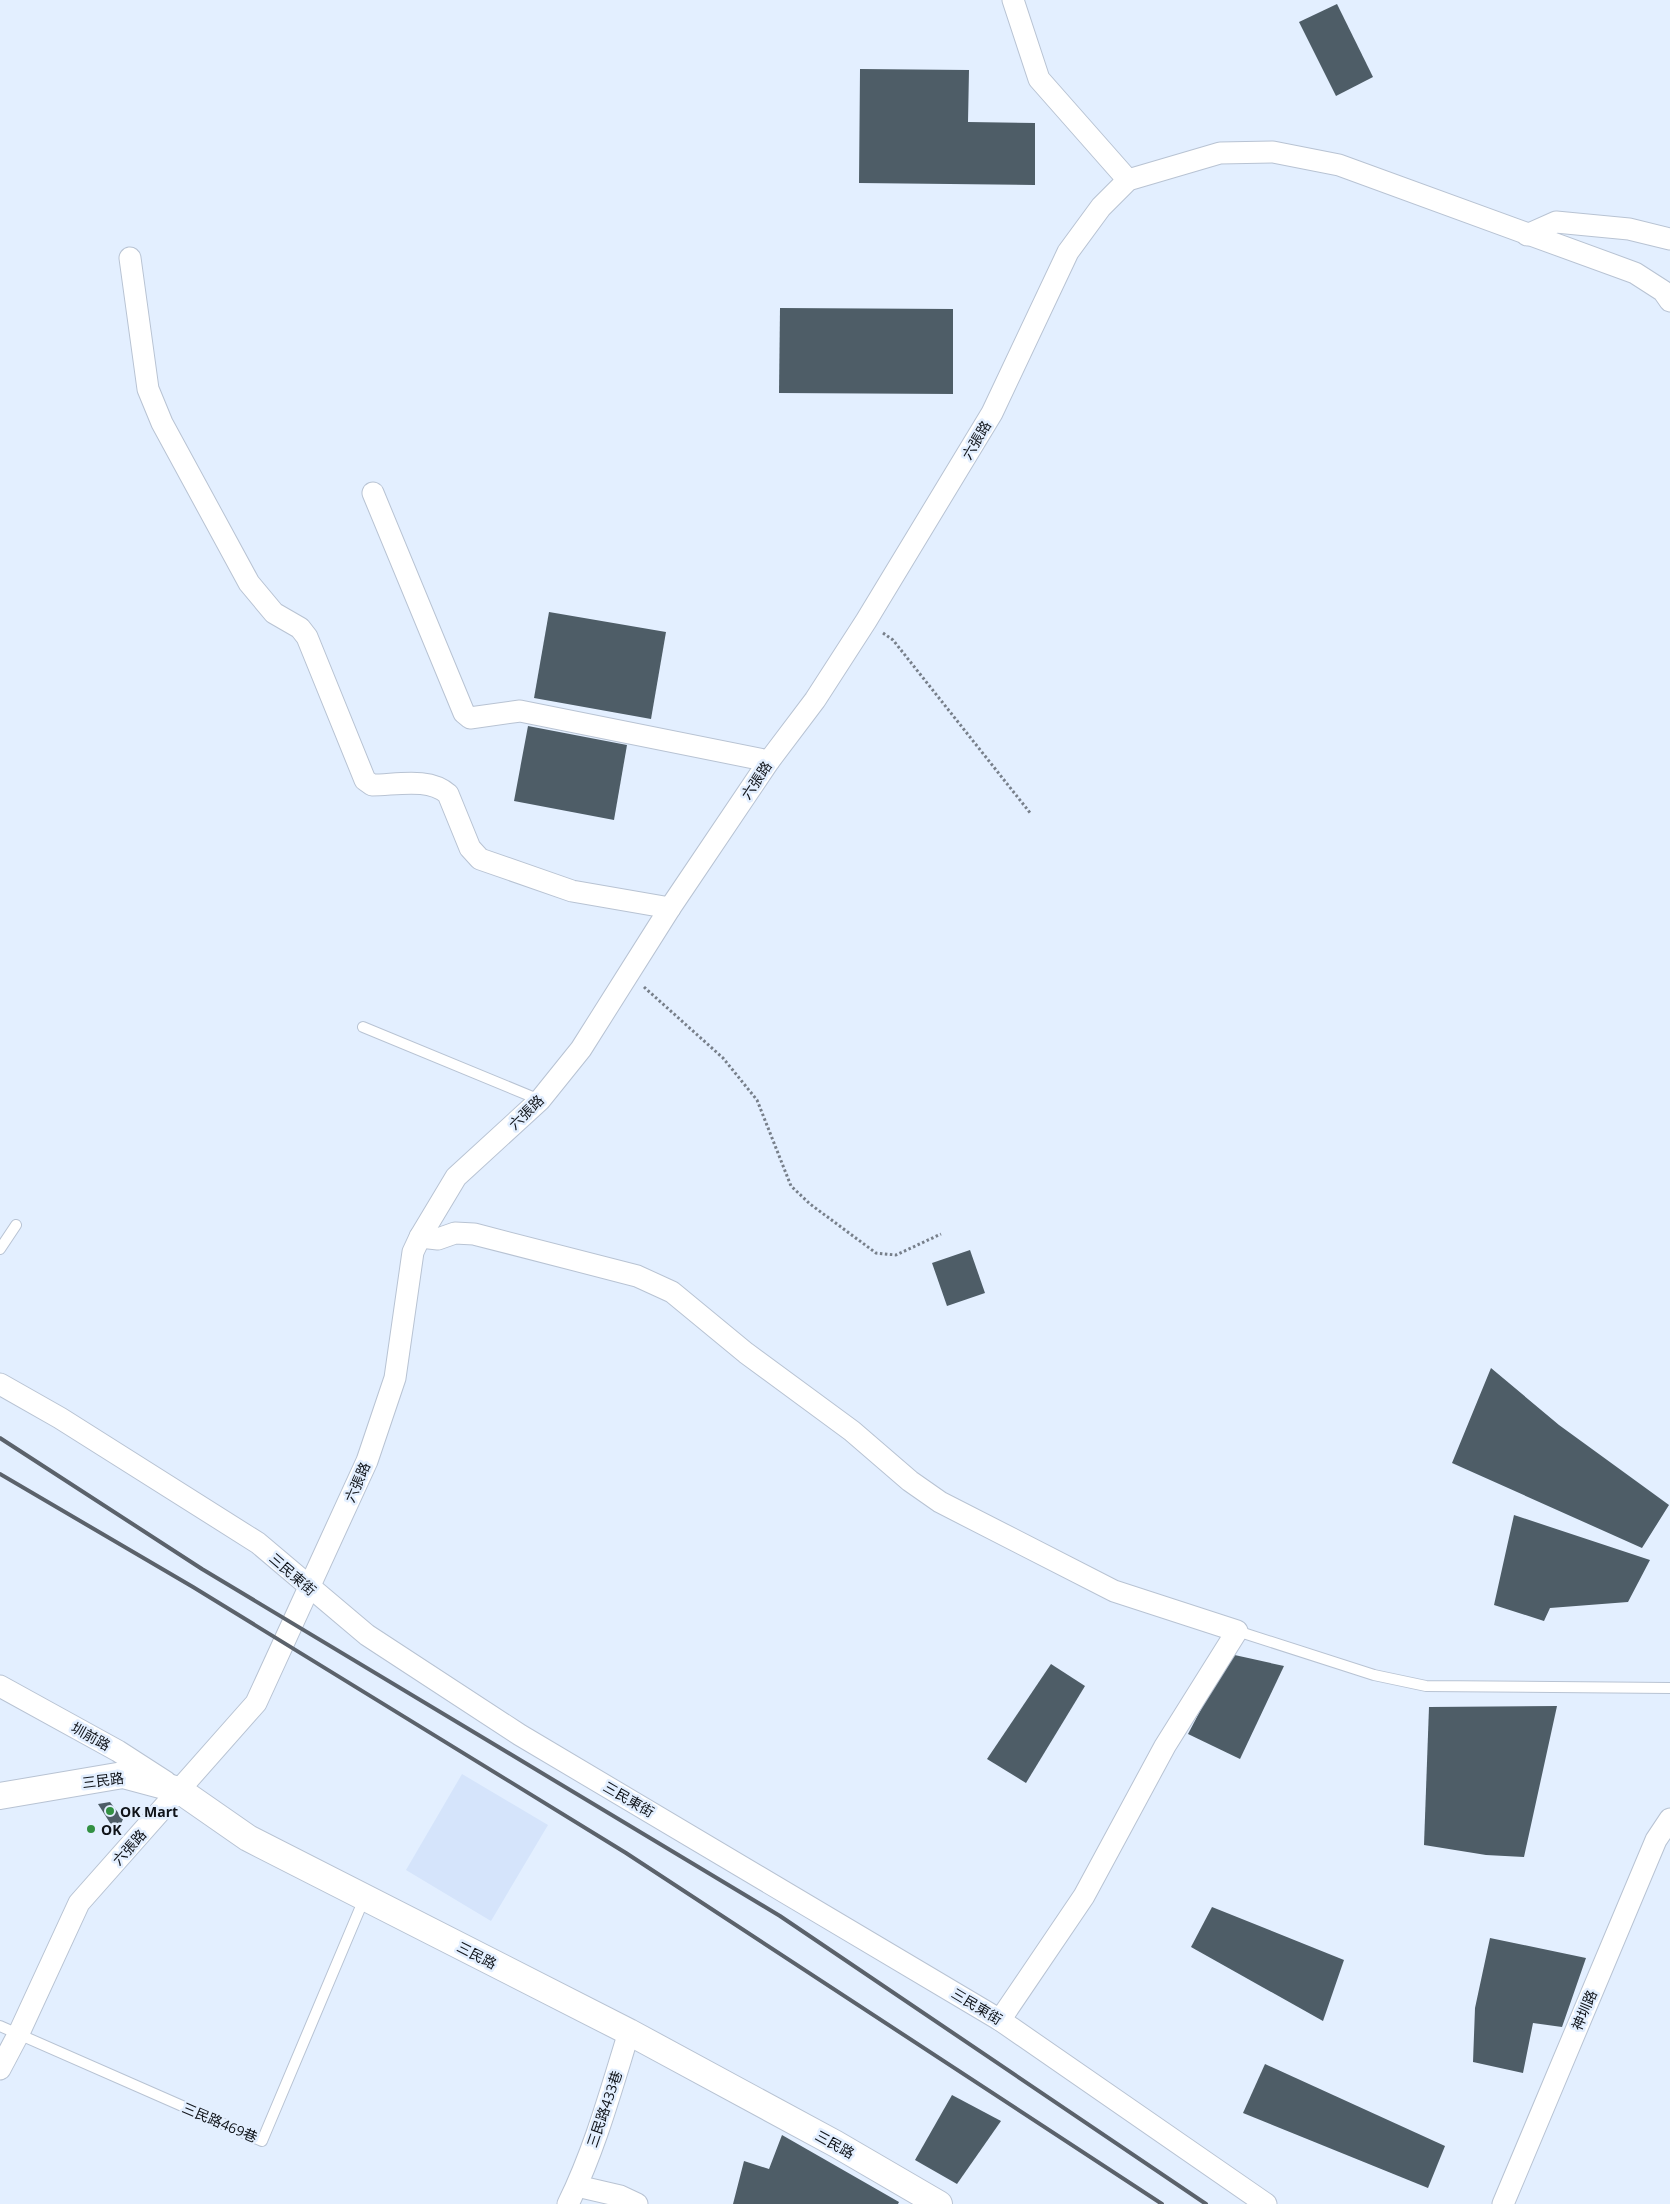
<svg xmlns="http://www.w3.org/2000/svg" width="1670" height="2204" viewBox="0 0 1670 2204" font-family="'Open Sans','Noto Sans TC',sans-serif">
<rect width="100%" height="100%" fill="#e3efff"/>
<polygon fill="#d5e4fb" points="462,1774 548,1825 491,1921 406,1870"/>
<g fill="#4e5d67">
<polygon points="1337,4 1373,77 1336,96 1299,22"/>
<polygon points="860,69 969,70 968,122 1035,123 1035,185 859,183"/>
<polygon points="780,308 953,309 953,394 779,393"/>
<polygon points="549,612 666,632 651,719 534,698"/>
<polygon points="528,726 627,745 614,820 514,801"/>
<polygon points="970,1250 985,1293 947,1306 932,1263"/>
<polygon points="1491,1368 1559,1425 1669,1505 1642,1548 1452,1463"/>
<polygon points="1514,1515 1650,1560 1628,1602 1550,1608 1544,1621 1494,1605"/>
<polygon points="1230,1654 1284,1666 1240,1759 1188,1734"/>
<polygon points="1051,1664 1085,1686 1026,1783 987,1759"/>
<polygon points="1557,1706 1524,1857 1486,1855 1424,1845 1429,1707"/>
<polygon points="110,1802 123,1819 117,1834 98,1804"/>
<polygon points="1212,1907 1344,1960 1323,2021 1191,1947"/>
<polygon points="1490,1938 1586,1958 1562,2027 1533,2023 1523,2073 1473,2062 1475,2008"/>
<polygon points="1265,2064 1445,2146 1428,2188 1243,2113"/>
<polygon points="952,2095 1001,2121 957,2184 915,2160"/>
<polygon points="782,2135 899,2202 898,2204 733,2204 744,2161 769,2169"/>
</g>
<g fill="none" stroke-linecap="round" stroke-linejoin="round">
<defs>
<g id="service">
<polyline points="363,1027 540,1100"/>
<polyline points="0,1249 16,1225"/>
<polyline points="1237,1631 1374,1675 1426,1686 1670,1688"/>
<polyline points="0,2026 262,2141 364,1899"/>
</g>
<g id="minor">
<polyline points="1013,0 1039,79 1128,180"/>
<polyline points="1527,235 1556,222 1629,229 1670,239"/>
<path d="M130,258L148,389L162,423L249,583L274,613L300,628L307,637L365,780L372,785C396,785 429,777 448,794L470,848L480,859L572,891L670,908"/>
<polyline points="373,493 464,713 470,718 520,711 769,761"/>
<polyline points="420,1237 438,1239 455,1233 474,1234 637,1276 672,1292 746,1353 852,1431 910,1481 940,1502 1114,1591 1237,1631 1165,1746 1084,1896 1000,2020"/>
<polyline points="0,1384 60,1418 258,1543 367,1635 520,1735 1000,2020 1266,2204"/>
<polyline points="0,1686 118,1751 166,1782"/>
<polyline points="0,2069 19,2033 79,1903 256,1703 367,1461 395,1378 413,1252 420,1237 456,1177 540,1100 581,1049 670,908 769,761 815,700 866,621 992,413 1068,252 1101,207 1128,180 1220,153 1273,152 1339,165 1635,273 1663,291 1670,301"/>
<polyline points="577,2186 620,2196 637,2204"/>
<path d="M568,2204C595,2149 611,2090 629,2032"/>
<polyline points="1503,2204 1656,1840 1670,1819"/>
</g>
<polyline id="tertiary" points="0,1796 123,1775 179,1790 248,1838 629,2032 836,2144 939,2204"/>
</defs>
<use href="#service" stroke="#b8c3d3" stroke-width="12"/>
<use href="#minor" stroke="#b8c3d3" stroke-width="23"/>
<use href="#tertiary" stroke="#b8c3d3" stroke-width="28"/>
<g stroke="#777f8a" stroke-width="3" stroke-dasharray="2.5 2.5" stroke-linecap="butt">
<polyline points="883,633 893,640 1031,814"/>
<polyline points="644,987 723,1058 757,1100 791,1186 810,1204 876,1253 896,1255 941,1234"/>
</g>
<use href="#service" stroke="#fff" stroke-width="10"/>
<use href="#minor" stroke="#fff" stroke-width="21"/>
<use href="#tertiary" stroke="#fff" stroke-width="26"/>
<g stroke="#5b626b" stroke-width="4">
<polyline points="0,1438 202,1569 780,1916 1206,2204"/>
<polyline points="0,1474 193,1587 626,1853 1162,2204"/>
</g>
</g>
<g fill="#329042" stroke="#e3efff" stroke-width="2">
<circle cx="110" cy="1811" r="5"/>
<circle cx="91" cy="1829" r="5"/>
</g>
<g text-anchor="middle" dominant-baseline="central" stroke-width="5" stroke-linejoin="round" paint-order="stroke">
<g font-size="14" fill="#0f1319" stroke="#e3efff">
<text transform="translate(976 440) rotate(-59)">六張路</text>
<text transform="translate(756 780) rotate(-56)">六張路</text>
<text transform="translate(526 1112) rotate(-44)">六張路</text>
<text transform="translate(357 1482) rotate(-66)">六張路</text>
<text transform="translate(293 1574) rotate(41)">三民東街</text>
<text transform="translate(91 1736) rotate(29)">圳前路</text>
<text transform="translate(103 1780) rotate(-7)">三民路</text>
<text transform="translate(629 1799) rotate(30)">三民東街</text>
<text transform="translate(129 1847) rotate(-48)">六張路</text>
<text transform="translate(477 1955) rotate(27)">三民路</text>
<text transform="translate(977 2006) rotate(31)">三民東街</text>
<text transform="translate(1584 2010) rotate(-67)">神圳路</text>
<text transform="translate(604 2109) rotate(-71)">三民路433巷</text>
<text transform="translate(220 2122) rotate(23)">三民路469巷</text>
<text transform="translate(835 2144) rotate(29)">三民路</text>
</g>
<g font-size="14" font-weight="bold" fill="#0f1319" stroke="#e3efff" text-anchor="start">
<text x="120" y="1811">OK Mart</text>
<text x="101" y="1829">OK</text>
</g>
</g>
</svg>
